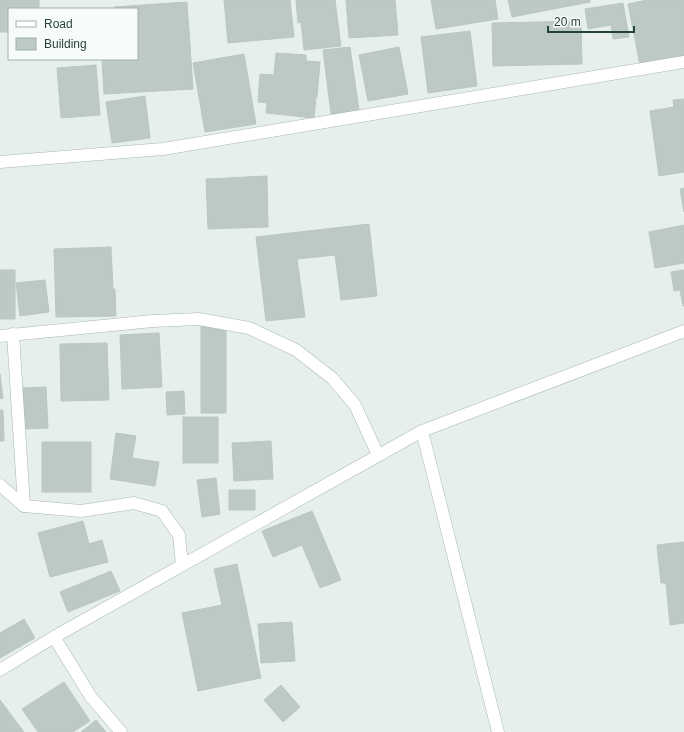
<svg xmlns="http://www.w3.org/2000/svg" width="684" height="732" viewBox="0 0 684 732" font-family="Arial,sans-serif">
<rect width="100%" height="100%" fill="#e6efec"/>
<g fill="#bcc9c5" stroke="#b9c8c4">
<polygon points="0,0 39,0 39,9 9,9 9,32 0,32"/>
<polygon points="224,0 290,0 294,37 228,43"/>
<polygon points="296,0 335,0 341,46 304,50 301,22 298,23"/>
<polygon points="346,0 395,0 398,35 349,38"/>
<polygon points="431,0 495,0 498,19 436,29"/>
<polygon points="508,0 590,0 590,2 512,17"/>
<polygon points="647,0 684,0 684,56 640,65 628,4"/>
<polygon points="187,2 193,89 104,94 102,59 137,59 137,9 114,9 114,7"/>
<polygon points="623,3 629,37 613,39 611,25 588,29 585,9"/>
<polygon points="581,21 582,64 493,66 492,23"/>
<polygon points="470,31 477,86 428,93 421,37"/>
<polygon points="350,47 359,110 331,114 323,50"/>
<polygon points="399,47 408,94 368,101 359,55"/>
<polygon points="276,53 306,55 306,61 320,62 317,97 316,97 314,118 266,113 267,103 258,102 260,74 274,75"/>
<polygon points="244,54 256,124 205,132 193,63"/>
<polygon points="96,65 100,115 61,118 57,68"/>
<polygon points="145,96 150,138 112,143 106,102"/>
<polygon points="684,99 684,172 659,176 650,111 674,107 673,100"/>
<polygon points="267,176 268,227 208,229 206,179"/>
<polygon points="684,188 684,212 680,189"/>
<polygon points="369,224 377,296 341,300 335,255 297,259 305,317 266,321 256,237"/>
<polygon points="684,225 684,263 655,268 649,232"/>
<polygon points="111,247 113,289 115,289 116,316 56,317 54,249"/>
<rect x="0" y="270" width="15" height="49"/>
<polygon points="684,270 684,306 683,306 680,290 674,291 671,272"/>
<polygon points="45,280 49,312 20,316 16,283"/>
<rect x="201" y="325" width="25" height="88"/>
<polygon points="159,333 162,387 122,389 120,335"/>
<polygon points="107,343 109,400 61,401 60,344"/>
<polygon points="0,374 3,398 0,399"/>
<polygon points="46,387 48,428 22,429 20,388"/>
<polygon points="184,391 185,414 167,415 166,392"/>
<polygon points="0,410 3,410 4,441 0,441"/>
<rect x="183" y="417" width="35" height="46"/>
<polygon points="116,433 136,436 132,458 159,462 155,486 110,479"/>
<polygon points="271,441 273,479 234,481 232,443"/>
<rect x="42" y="442" width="49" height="50"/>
<polygon points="216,478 220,514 202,517 197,480"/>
<rect x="229" y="490" width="26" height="20"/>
<polygon points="312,511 341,580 320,588 302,545 273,557 262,531"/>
<polygon points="83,521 89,544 102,540 108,562 50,577 38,533"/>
<polygon points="684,542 684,623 670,625 666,583 661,583 657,545"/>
<polygon points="237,564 261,678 198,691 182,613 222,605 214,569"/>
<polygon points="111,571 120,591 68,612 60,592"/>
<polygon points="24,619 35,638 0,658 0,633"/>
<polygon points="292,622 295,661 261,663 258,624"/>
<polygon points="64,682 90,721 73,732 38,732 22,709"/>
<polygon points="281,685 300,707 283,722 264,700"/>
<polygon points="0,700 24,732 0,732"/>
<polygon points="96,720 106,732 81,732"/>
</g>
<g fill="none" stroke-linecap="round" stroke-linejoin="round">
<defs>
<g id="street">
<polyline points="0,162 163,149 684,62"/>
<polyline points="13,334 24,506"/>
<polyline points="0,336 153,321 199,319 249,328 296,350 332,378 355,405 378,455"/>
<polyline points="422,431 498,732"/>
<polyline points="0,485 24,506 81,511 134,503 162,511 179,535 182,565"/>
<polyline points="54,637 91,697 121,732"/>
<polyline points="0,670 54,637 422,431 684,331"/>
</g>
</defs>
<use href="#street" stroke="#a8b7b4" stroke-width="13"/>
<use href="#street" stroke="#fff" stroke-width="12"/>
</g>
<rect x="8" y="8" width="130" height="52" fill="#f7fbf9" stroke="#a3b1ad"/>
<rect x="16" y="21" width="20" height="6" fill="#ffffff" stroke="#a3b1ad"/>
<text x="44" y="28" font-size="12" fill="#25413c">Road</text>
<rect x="16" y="38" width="20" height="12" fill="#bcc9c5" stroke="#a3b1ad"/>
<text x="44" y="48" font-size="12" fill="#25413c">Building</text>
<path d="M548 26v6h86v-6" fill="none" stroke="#25413c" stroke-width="2"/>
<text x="554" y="26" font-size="12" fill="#25413c" stroke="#f7fbf9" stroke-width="3" paint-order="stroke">20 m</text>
</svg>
